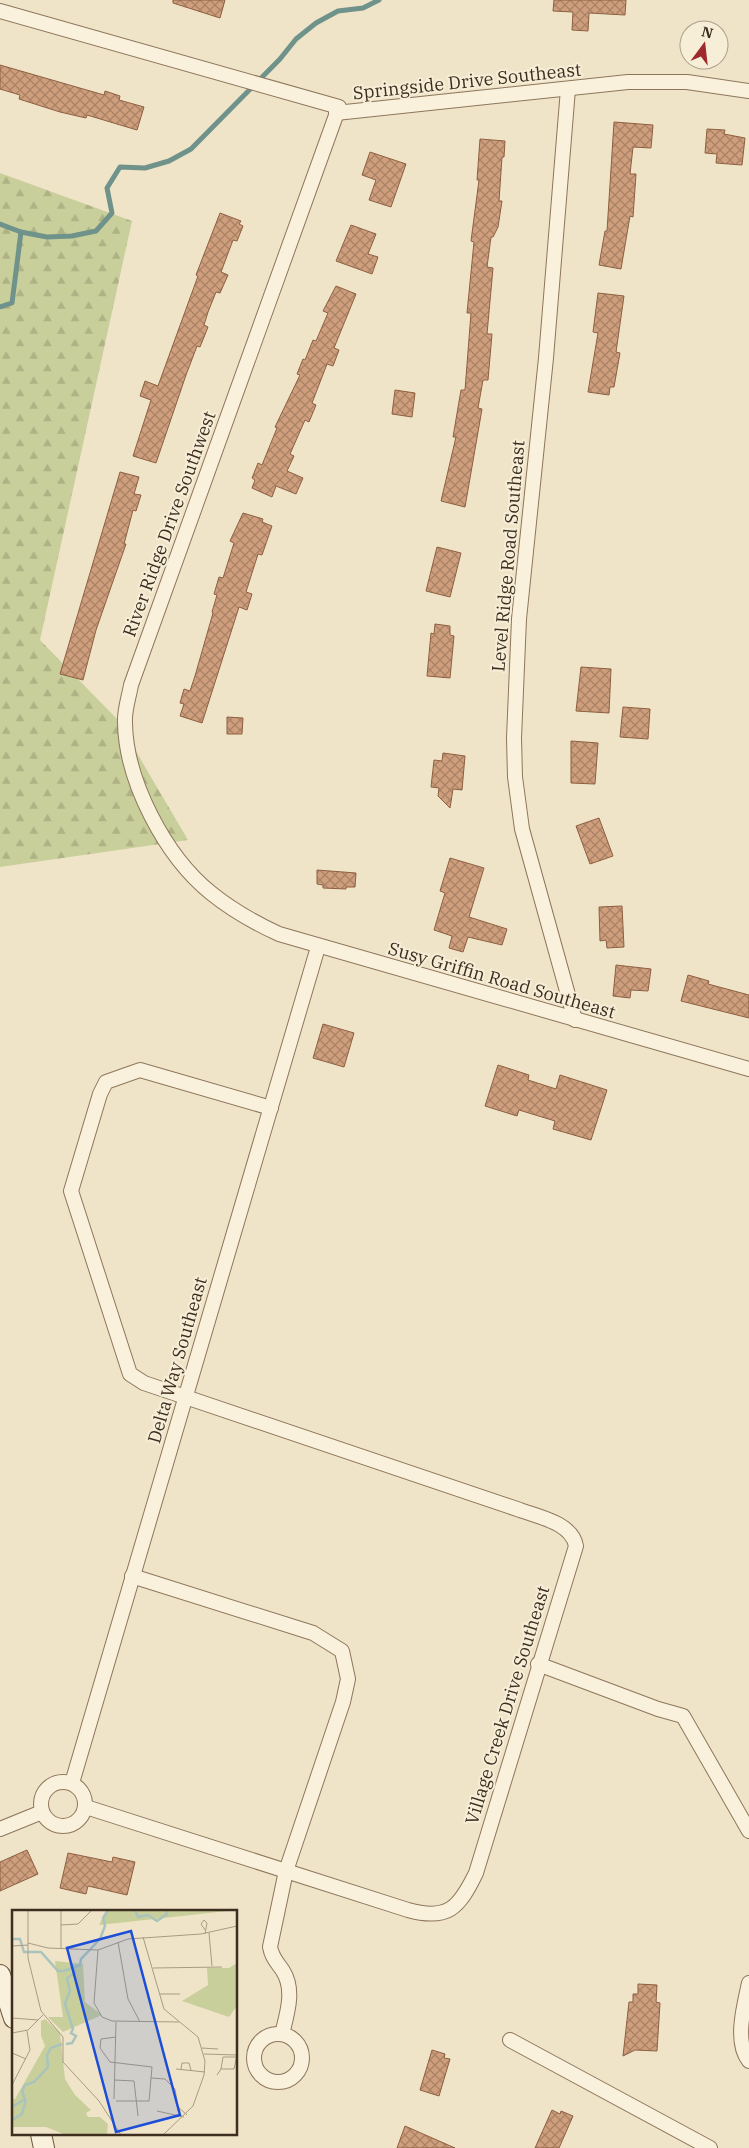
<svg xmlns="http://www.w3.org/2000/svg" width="749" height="2148" viewBox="0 0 749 2148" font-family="'IBM Plex Serif',serif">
<defs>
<pattern id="forest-firs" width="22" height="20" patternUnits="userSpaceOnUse" patternTransform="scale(1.25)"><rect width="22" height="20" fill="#c9cf9b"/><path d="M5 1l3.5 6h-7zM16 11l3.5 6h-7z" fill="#aeb285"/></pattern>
<pattern id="building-cross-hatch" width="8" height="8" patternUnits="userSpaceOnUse" patternTransform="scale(1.25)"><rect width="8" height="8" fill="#cf9f7d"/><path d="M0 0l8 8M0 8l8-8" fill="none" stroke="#a98266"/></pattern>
</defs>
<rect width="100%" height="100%" fill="#f0e4c8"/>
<polygon fill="url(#forest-firs)" points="0,173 132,221 40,640 117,719 188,840 0,867"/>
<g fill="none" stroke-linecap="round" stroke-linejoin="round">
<g stroke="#6f938a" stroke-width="5">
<polyline points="0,224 21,232 47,237 72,236 96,231 112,213 107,188 120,167 145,168 169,161 191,149 280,59 296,39 316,23 338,11 363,8 379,0"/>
<polyline points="0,307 12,303 21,232"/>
</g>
</g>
<g fill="url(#building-cross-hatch)" stroke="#8d5f41">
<polygon points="173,0 225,0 220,18 173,3"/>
<polygon points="554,0 626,0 625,15 589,13 588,31 572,30 573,12 553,11"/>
<polygon points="0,65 104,95 105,91 120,96 119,100 144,107 137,130 87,115 86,118 60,112 19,99 20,95 0,89"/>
<polygon points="614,122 653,125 651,148 633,147 630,174 636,174 633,217 630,216 621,269 599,265 605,231 607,231"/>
<polygon points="707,129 725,130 724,134 745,138 742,165 716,163 717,154 705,153"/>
<polygon points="480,139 505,141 504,157 502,157 499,201 502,201 498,227 493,237 491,237 487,267 493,268 487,334 492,334 488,380 483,380 478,408 482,409 465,507 441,501 456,437 453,437 461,390 465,390 471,313 467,313 474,242 471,241 479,180 477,180"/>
<polygon points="370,152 406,164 391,207 369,200 376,180 362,175"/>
<polygon points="220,213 241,221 239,224 243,226 237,241 233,240 221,272 228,275 220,293 216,292 208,312 204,325 208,327 200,347 197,346 186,375 156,463 133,456 151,400 140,396 145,381 158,386 198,276 196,275"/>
<polygon points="351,225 376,234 368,254 378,257 372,274 336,261"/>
<polygon points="336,286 356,294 334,348 339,350 333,366 327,364 312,403 316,405 309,422 305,420 290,454 294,456 287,471 303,478 296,494 276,486 272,497 252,488 255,480 252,478 258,463 262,465 277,428 275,427 300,375 297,374 303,359 305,360 313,340 316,341 328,313 323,311"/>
<polygon points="598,293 624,296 616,352 620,353 614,387 610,387 609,395 588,392 598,333 593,332"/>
<polygon points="395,390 415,393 412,417 392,414"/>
<polygon points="120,472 139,477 134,494 141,495 136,511 133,510 124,544 126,544 96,630 83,680 60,674"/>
<polygon points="243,513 263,519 262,522 272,526 262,555 258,554 246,592 252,594 247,610 239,607 202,723 180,716 184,704 180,703 184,689 190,691 195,676 213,613 212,612 217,595 214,594 219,577 223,578 234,543 230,541"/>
<polygon points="437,547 461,553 450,597 426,591"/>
<polygon points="435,624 450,626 450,635 454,636 450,678 427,676 431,633 434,634"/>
<polygon points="581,667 611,669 609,713 576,711"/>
<polygon points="623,707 650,709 648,739 620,737"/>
<polygon points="227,717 243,718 242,734 227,734"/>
<polygon points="571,741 598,743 595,784 571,783"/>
<polygon points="443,753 465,756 462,790 453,789 450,808 438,796 439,788 431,787 434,760 442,761"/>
<polygon points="599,818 613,856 590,864 576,826"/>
<polygon points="450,858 484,868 469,917 507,929 502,945 468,937 463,952 449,948 452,936 434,930 445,893 440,891"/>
<polygon points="317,870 356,873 355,887 346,887 346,889 323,888 323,885 317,884"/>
<polygon points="622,906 624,947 607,948 606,940 600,941 599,907"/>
<polygon points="616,965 651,969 648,991 631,990 630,998 613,996"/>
<polygon points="688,975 709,981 708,984 749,995 749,1018 681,1001"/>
<polygon points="323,1024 354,1033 344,1067 313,1058"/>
<polygon points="498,1065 529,1075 528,1080 556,1089 560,1075 607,1090 591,1140 553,1129 555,1121 519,1110 517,1116 485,1106"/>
<polygon points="27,1850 38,1874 0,1891 0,1862"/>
<polygon points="68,1853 112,1862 113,1857 135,1862 127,1895 88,1886 86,1894 60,1888"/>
<polygon points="638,1984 657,1985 656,2002 660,2003 657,2051 635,2050 623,2056 629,2002 633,2002 633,1994 638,1994"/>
<polygon points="432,2050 445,2054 444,2058 450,2059 439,2096 420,2090"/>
<polygon points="552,2110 560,2114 561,2111 573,2116 559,2148 535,2148"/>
<polygon points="405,2126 455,2148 397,2148"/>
</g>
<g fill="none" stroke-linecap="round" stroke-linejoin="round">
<defs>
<g id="street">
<path d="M0,11L339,107L131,685C129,697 124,711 125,723C126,781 165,856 211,893C232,910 255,923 279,934L749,1069"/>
<polyline points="568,89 546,358 519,619 514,738 515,777 522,829 575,1020"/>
<polyline points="336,113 628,82 687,82 749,91"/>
<path d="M132,1576L313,1633L342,1651L348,1679L343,1702L286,1871L270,1947C272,1958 277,1962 283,1971C295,1990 287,2014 282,2034"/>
<polyline points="538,1664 658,1709 683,1716 749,1831"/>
<circle cx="63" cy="1804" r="22"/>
<polyline points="72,1783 318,947"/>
<path d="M86,1807L408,1910C448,1921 459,1908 476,1873L576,1546C572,1523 539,1517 520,1510L144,1383L130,1374L71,1191L100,1094L106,1082L140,1070L271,1108"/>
<polyline points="0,1829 42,1812"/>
<path d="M749,1983C744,2006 734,2042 749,2061"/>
<circle cx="278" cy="2058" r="24"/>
<polyline points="510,2040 710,2148"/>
</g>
<g id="secondary">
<polyline points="0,1975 14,2018"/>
<polyline points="41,2134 44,2148"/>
</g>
</defs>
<use href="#street" stroke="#8d765c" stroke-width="16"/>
<use href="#secondary" stroke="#6f573f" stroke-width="22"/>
<use href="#street" stroke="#faf1dc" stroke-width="14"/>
<use href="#secondary" stroke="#faf1dc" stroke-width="20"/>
</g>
<g text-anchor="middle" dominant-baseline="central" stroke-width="4" stroke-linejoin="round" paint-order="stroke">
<g font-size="18" fill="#3d2e20" stroke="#f7eed8">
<text transform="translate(467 81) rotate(-6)">Springside Drive Southeast</text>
<text transform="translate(169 524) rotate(-70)">River Ridge Drive Southwest</text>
<text transform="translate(508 556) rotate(-85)">Level Ridge Road Southeast</text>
<text transform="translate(502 980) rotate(16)">Susy Griffin Road Southeast</text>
<text transform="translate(177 1360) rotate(-74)">Delta Way Southeast</text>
<text transform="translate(507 1705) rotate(-73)">Village Creek Drive Southeast</text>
</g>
</g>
<g transform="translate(12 1910)">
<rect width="225" height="225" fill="#f0e4c8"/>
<path d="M95,0H225L87,15ZM43,51L71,54L73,92L90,105L51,122L36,107H51ZM225,53V96L217,107L170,91L196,75L195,58H217ZM33,109L48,123L53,169L63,185L79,200L74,203L76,207H88L96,214L95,225H54L34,217H0V189H3L33,136L29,126V111Z" fill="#c9cf9b"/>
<path fill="none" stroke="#a9c4bc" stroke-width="2.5" d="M123,0L126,7L136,5L145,11L155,4L154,0M0,29H8L12,42H29L46,61H52L68,55L69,49L88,29L93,16L91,8L96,0M54,134L60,133L64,126L59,123L61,119L53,94L58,81L55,68L63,63L62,58M0,197L13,189L10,181L13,175L22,172L36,157L35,145L39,138L50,134M0,210L10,204L14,190"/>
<path fill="none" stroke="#a89b85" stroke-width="1" d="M16,0V48L29,101L51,127V152L87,191L109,225M49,15L66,14L80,0M193,20L189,14L192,10L195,13L193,24M197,23L200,56M131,27L152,99L186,127L193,151L192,165L181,196L151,225M106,32L116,89L128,112M16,33L36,38L86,40L116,29L189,24L225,16M0,36L16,35M49,39V0M86,40L82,93L90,107L100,111L167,112M141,58L210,57M148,84H168M0,108L26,110M0,123L16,120L31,105M104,127L89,129L88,138L98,152L140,157L137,191H104M190,138L206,139M0,143L14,149M192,144L225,145M164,159L193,162M169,159L170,153H177L179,160M209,159L211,147H224M205,165L209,159H222L225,145M139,168L153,169L163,179L166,197L175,205M102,170L122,171L126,206M0,175L18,140L15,121M102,189L104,112M145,201L172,207"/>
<path fill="#1d4ed8" fill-opacity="0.15" stroke="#1d4ed8" stroke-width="2.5" d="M119,21L168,205L104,222L55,38Z"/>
<rect width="225" height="225" fill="none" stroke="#3d2e20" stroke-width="2.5"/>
</g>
<g transform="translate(704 45) rotate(15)"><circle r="24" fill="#f7eed8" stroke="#ada18e"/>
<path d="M0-4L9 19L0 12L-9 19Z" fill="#9e2a2b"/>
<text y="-8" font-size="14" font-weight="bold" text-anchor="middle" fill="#3d2e20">N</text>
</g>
</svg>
